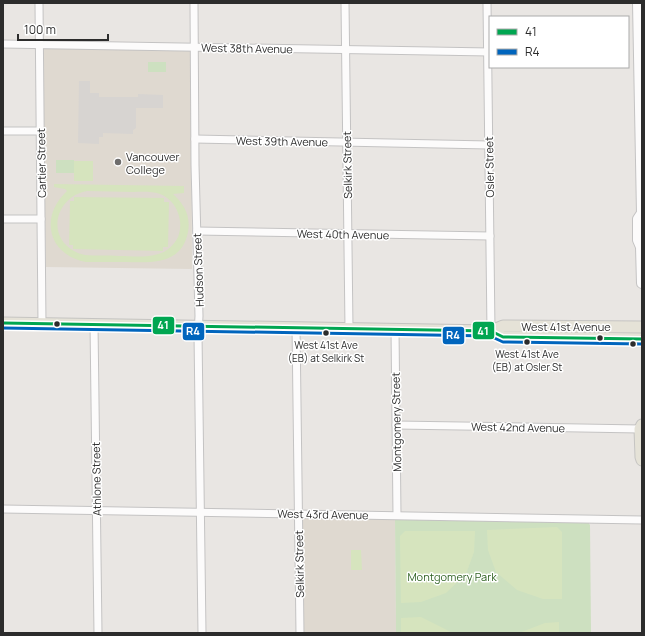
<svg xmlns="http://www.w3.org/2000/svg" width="645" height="636" viewBox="0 0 645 636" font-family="Manrope,sans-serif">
<rect width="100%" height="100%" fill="#e9e6e3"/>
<g fill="#dfd9d0">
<polygon points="45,48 186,50 190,51 191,56 192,269 46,267 42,54 42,52"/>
<polygon points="304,518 395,519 396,633 303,633 302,520"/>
</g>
<g fill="#cde0c0">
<rect x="148" y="62" width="18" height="10"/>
<rect x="56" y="160" width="18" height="13"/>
<polygon points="395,519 588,522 590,525 591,633 396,633"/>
</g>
<g fill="#d6e4be" fill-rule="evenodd">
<rect x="74" y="161" width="19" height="20"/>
<path d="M54,184L184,186V193L173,194C184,204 191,216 188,232C182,264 153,263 126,262C113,262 100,262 86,262C48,255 39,217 67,191L65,189L54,187ZM87,191C103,191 118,192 133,192C142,192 151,191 160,194C168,197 175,204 178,213C181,221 181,229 178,237C174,245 167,252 158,254C146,258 131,256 119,256C108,255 96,256 85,255C81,254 77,253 74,251C45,235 57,196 87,191Z"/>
<polygon points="74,197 164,198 164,202 169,202 168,247 163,247 163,251 73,249 73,245 69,245 70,201 74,201"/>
<polygon points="557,527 562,532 562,599 543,599 517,590 496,572 488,550 487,530"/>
<polygon points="405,531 475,531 474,552 466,574 446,593 421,602 401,603 400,536"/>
<polygon points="351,550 361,550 362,570 351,570"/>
<polygon points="421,617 449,631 452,633 401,633 401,618"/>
<polygon points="559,622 559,633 519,633 545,623"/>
</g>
<polygon fill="#d7d4d1" points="79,81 90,81 90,93 99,93 99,97 138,97 138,94 163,95 163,108 136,108 136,128 133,130 133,134 103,133 103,137 99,137 99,144 78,143"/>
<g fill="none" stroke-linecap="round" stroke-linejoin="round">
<defs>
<g id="minor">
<polyline points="39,3 42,324"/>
<polyline points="194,3 195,165 199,316 198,334 202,633"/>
<polyline points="345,3 349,328"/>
<polyline points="487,3 491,331"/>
<polyline points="3,44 490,52"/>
<polyline points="3,131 40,131"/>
<polyline points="195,139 489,145"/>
<polyline points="3,219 41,219"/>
<polyline points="197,231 490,236"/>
<polyline points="94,324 98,633"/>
<polyline points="296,327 300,633"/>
<polyline points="395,329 397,515"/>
<polyline points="396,425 640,429"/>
<polyline points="3,509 642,520"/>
</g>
<g id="secondary">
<polyline points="638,3 642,214"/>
<polyline points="642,213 638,219 638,240 641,247 642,283"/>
</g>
<g id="primary">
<polyline points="3,323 491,331 503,326 642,327"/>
<polyline points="491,331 503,337 642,339"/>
<polyline points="642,425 640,429 641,457 642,460"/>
</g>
</defs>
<use href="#minor" stroke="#c4c3c3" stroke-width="9"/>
<use href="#secondary" stroke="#c4c3c3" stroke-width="12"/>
<use href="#primary" stroke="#c5c4c2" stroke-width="13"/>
<use href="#minor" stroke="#fcfbfb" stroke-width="7"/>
<use href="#secondary" stroke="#fcfbfb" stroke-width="10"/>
<use href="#primary" stroke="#e5e2d7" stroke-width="11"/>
<defs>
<polyline id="bus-1" points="3,323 491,331 503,337 642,339"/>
<polyline id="bus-2" points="3,328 490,336 503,342 642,344"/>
</defs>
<use href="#bus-1" stroke="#fff" stroke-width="6"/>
<use href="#bus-2" stroke="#fff" stroke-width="6"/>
<use href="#bus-1" stroke="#00a651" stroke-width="3"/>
<use href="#bus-2" stroke="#0065bd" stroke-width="3"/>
</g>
<circle fill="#6e6d6c" stroke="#fff" stroke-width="1.5" cx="118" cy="162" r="4"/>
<g fill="#2c2c2c" stroke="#fff" stroke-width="1.5">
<circle cx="57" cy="324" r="3.5"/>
<circle cx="326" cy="333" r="3.5"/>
<circle cx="600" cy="338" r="3.5"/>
<circle cx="527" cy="342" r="3.5"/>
<circle cx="633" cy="344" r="3.5"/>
</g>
<g text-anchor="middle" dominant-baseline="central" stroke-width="3" stroke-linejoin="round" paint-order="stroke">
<g font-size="10" fill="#2c2c2c" stroke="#fff">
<text x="326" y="345">West 41st Ave<tspan x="326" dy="13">(EB) at Selkirk St</tspan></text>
<text x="527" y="354">West 41st Ave<tspan x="527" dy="13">(EB) at Osler St</tspan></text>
</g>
<g font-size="11" fill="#2c2c2c" stroke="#fff">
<text transform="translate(247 48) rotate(1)">West 38th Avenue</text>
<text transform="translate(282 141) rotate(1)">West 39th Avenue</text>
<text transform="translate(41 163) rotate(-91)">Cartier Street</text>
<text transform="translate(347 165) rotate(-91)">Selkirk Street</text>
<text transform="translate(489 167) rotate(-91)">Osler Street</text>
<text transform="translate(343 234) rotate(1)">West 40th Avenue</text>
<text transform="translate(198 270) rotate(-92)">Hudson Street</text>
<text x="566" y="326">West 41st Avenue</text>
<text transform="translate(396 422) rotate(-91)">Montgomery Street</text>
<text transform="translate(518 427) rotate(1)">West 42nd Avenue</text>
<text transform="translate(96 479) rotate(-91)">Athlone Street</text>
<text transform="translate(323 514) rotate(1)">West 43rd Avenue</text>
<text transform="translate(299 564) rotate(-91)">Selkirk Street</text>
</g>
<g font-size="11" fill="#2c2c2c" stroke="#fff" text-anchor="start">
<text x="126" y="156">Vancouver<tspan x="126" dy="13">College</tspan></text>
</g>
<g font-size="11" fill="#306223" stroke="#fff">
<text x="452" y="576">Montgomery Park</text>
</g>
</g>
<g stroke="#fff" stroke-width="1.5">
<rect x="152" y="316" width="23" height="19" rx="4" fill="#00a651"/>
<rect x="472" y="321" width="23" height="19" rx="4" fill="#00a651"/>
<rect x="182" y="322" width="23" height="19" rx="4" fill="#0065bd"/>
<rect x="442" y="326" width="23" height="19" rx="4" fill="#0065bd"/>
</g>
<g font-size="11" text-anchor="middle" font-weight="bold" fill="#fff">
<text x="163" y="329">41</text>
<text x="483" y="335">41</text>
<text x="193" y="335">R4</text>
<text x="453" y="339">R4</text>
</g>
<rect width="645" height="636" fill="none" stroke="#2c2c2c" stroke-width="8"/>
<rect x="489" y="16" width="140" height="52" fill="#ffffff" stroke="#ababab"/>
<rect x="497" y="29" width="20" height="6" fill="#00a651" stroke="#ababab"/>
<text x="525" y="36" font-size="12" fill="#2c2c2c">41</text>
<rect x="497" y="49" width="20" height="6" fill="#0065bd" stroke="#ababab"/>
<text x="525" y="56" font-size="12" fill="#2c2c2c">R4</text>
<path d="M18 34v6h90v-6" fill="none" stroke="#2c2c2c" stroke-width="2"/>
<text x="24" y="34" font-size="12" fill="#2c2c2c" stroke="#ffffff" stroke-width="3" paint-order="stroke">100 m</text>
</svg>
